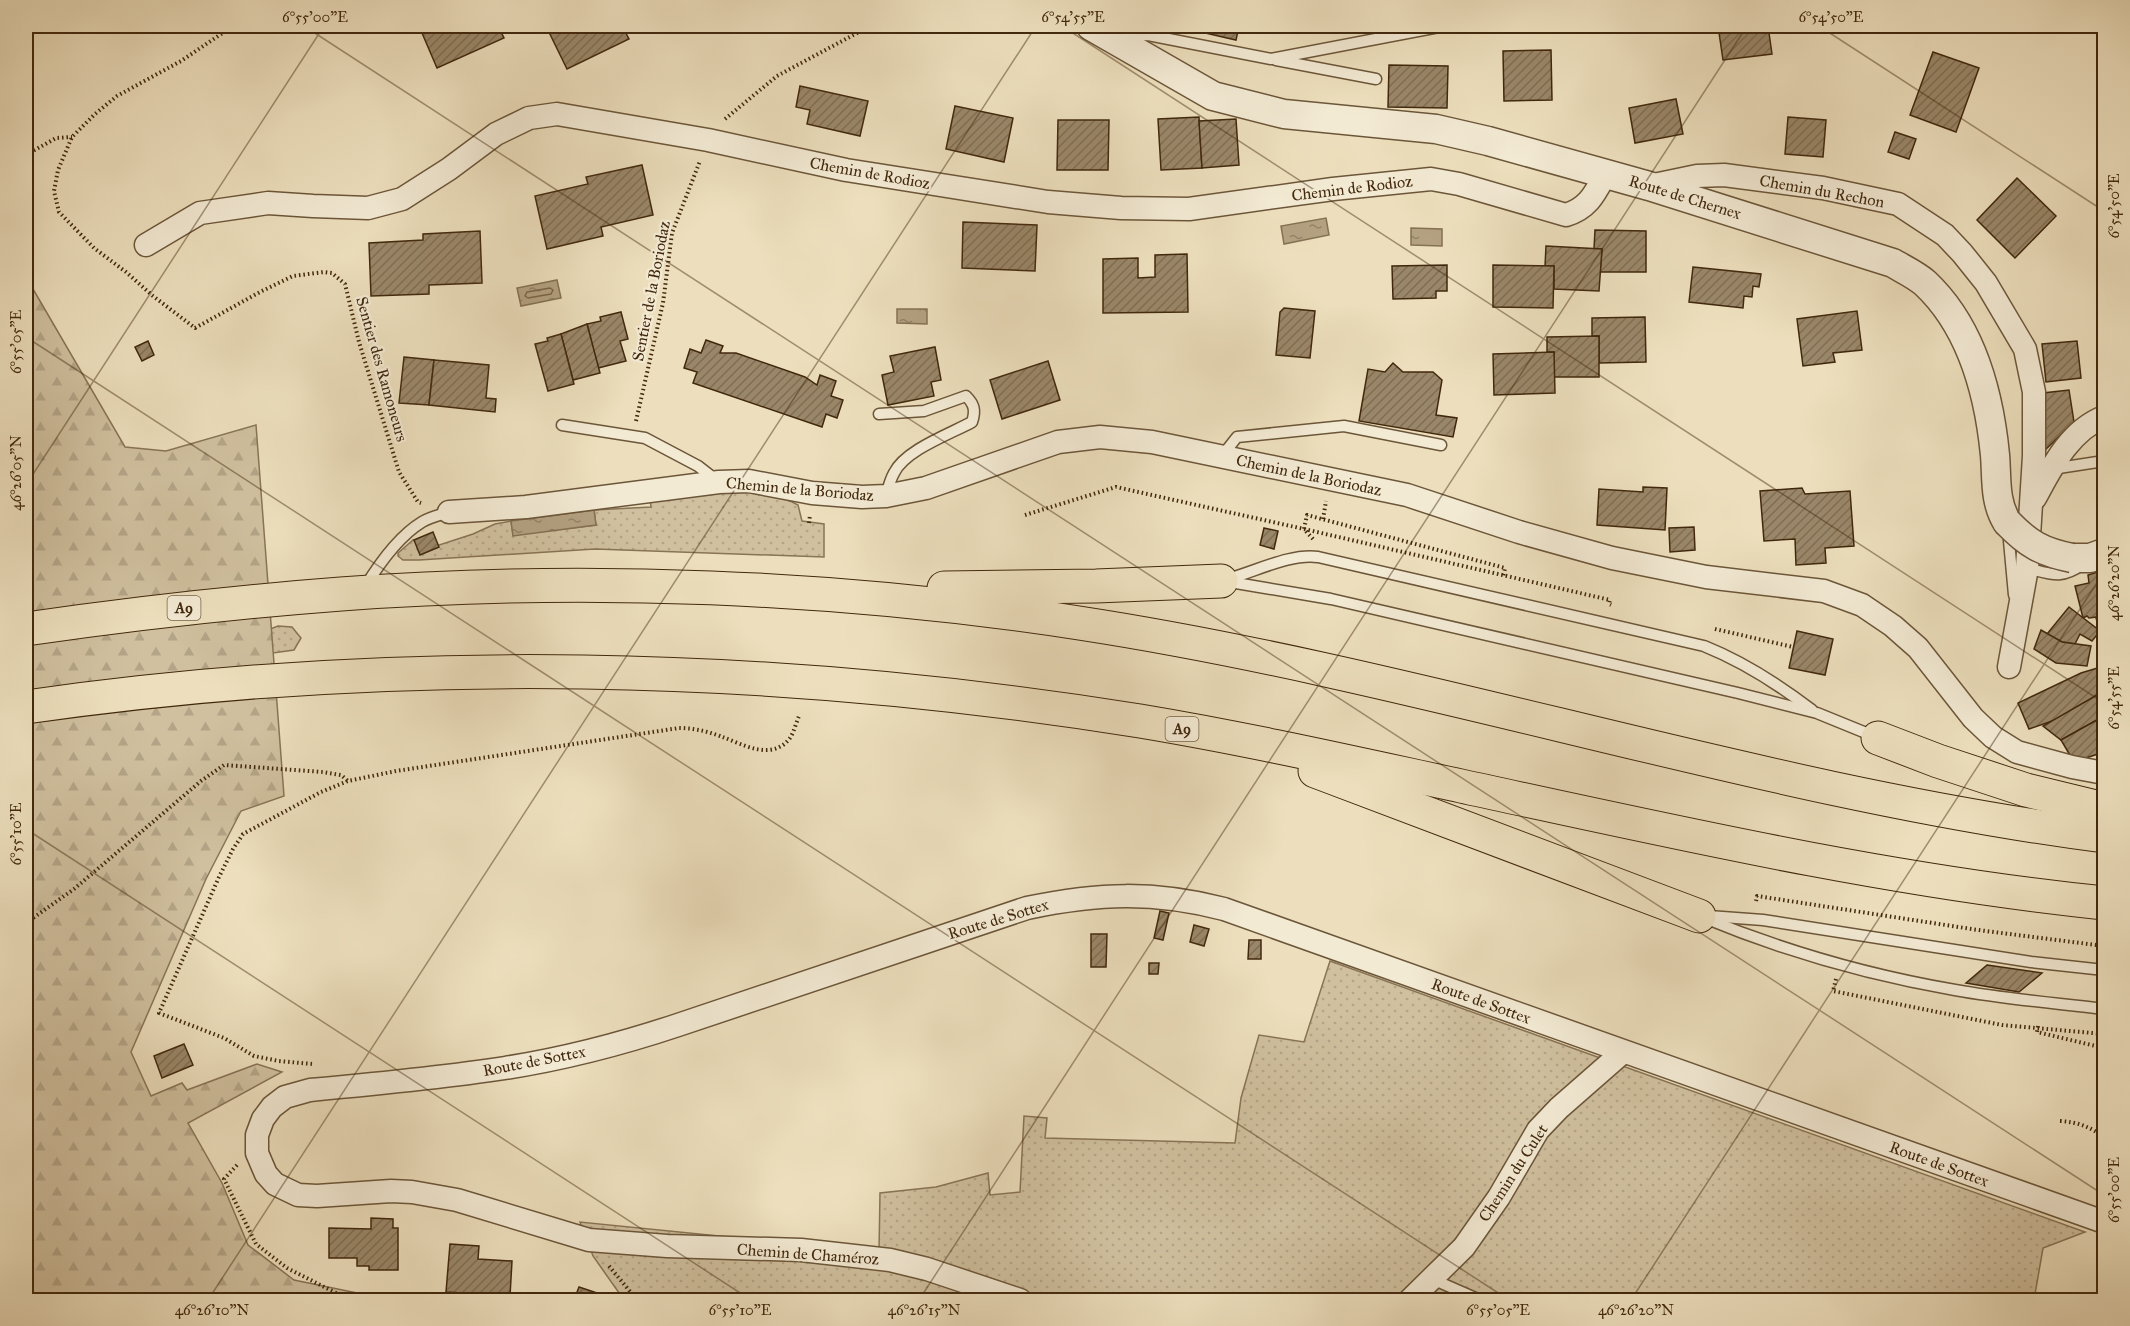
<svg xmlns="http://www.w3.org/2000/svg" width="2130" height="1326" viewBox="0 0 2130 1326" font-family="'IM FELL Great Primer',serif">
<defs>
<pattern id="grass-dots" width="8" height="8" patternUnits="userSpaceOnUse" patternTransform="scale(1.5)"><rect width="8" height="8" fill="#d0c09f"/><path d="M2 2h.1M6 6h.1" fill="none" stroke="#b4a588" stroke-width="1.8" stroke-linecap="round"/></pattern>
<pattern id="forest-firs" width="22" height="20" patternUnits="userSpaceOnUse" patternTransform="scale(1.5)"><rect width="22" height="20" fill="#d0c09f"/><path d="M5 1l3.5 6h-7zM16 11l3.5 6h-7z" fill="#b4a588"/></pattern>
<pattern id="water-ripples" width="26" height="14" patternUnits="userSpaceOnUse" patternTransform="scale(1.5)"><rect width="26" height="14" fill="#b3a181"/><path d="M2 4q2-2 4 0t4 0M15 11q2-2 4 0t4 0" fill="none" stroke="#938368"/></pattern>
<pattern id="building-hatch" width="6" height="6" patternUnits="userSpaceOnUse" patternTransform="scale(1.5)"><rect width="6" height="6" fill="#9a8769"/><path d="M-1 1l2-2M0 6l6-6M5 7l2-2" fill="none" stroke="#7f6e55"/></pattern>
</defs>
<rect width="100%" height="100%" fill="#eddfbd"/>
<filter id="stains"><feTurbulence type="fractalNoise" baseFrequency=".00333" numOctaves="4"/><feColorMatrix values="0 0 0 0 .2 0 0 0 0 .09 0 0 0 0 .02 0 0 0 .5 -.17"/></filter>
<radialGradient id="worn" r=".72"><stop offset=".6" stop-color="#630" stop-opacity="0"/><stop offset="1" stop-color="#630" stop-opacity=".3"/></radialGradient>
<g fill="url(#grass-dots)" stroke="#887456" stroke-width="1.5">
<path d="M705,492C736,492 770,489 798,505L802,521L824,524V557L595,549L419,560H403L398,556V553L413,540L424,550L473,534L495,524L511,521L513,535L596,525L594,510L651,507L650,499Z"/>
<polygon points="278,626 292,627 301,638 294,650 266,654 265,631"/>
<polygon points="1330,961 2085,1232 2043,1248 2034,1300 624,1300 593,1256 580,1222 879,1252 880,1193 936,1187 988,1173 990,1195 1020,1192 1024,1116 1047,1118 1045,1138 1235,1143 1241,1098 1259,1035 1304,1042"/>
</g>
<polygon fill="url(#forest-firs)" stroke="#887456" stroke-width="1.5" points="26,277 125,447 166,451 256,425 284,796 241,811 206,879 131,1052 151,1096 182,1083 187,1090 257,1064 282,1072 188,1123 222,1183 248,1245 294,1280 391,1300 26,1300"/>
<g fill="url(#water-ripples)" stroke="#857153" stroke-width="1.5">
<polygon points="1326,218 1329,235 1284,244 1281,226"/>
<polygon points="1411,228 1442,229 1442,246 1411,245"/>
<polygon points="557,280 561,298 521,306 517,288"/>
<polygon points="897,309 927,309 927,324 897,323"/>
<polygon points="594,510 596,525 513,536 511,521"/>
</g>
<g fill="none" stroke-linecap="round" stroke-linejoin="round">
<polygon stroke="#7a6447" stroke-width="1.5" points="550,288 553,290 551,294 528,298 525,296 527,292"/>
</g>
<g fill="url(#building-hatch)" stroke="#41280d" stroke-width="1.5">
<polygon points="419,26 498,26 504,38 437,68"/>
<polygon points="546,26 622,26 629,39 567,69"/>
<polygon points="1206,26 1239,26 1236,40 1205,33"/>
<polygon points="1718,26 1768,26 1772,54 1723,60"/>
<polygon points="1551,50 1552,100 1504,101 1503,51"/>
<polygon points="1933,52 1979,68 1956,132 1910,115"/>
<polygon points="1389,65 1448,66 1447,108 1388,107"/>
<polygon points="800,86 868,101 860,136 807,124 810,110 796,107"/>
<polygon points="1676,99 1683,134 1635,143 1629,108"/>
<polygon points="955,106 1013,118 1004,162 946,149"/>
<polygon points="1199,117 1202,168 1161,170 1158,119"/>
<polygon points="1788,117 1826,120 1823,157 1785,154"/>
<polygon points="1236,119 1239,165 1202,168 1199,121"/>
<polygon points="1058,120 1109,120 1108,170 1057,170"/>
<polygon points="1895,132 1916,139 1909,159 1888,152"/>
<polygon points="642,165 653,215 601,227 603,236 547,249 535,196 588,184 586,177"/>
<polygon points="2017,178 2056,216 2015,258 1977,220"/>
<polygon points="963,222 1037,225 1035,271 962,268"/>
<polygon points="1595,230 1646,231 1646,272 1600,272 1602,249 1594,249"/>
<polygon points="480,231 482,283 429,285 429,294 371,296 369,243 423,240 423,234"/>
<polygon points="1546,246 1602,249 1599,291 1554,289 1554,266 1545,266"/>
<polygon points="1187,254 1188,312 1103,313 1103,259 1138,258 1138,278 1155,277 1155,255"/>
<polygon points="1447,265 1447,291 1436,291 1436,298 1393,299 1392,266"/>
<polygon points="1493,265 1554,266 1553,308 1493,307"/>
<polygon points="1693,267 1761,274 1759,287 1753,286 1752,297 1744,296 1743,308 1689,302"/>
<polygon points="1284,308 1315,311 1310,358 1276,355 1280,312"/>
<polygon points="1857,311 1862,350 1833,353 1835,362 1803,366 1797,319"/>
<polygon points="621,312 628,339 620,341 626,361 598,368 587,324 601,321 600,317"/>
<polygon points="1645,317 1646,362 1599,363 1599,336 1592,336 1592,318"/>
<polygon points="587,324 600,373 573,380 561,334"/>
<polygon points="561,334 574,384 548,391 535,344 548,341 547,338"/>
<polygon points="1599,336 1599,377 1554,377 1554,352 1547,352 1547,337"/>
<polygon points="706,340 723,346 720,353 736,353 805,377 817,385 820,375 836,381 831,396 843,400 837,418 826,414 822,427 693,383 697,372 684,368 690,349 701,353"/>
<polygon points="148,341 154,355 142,361 135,347"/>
<polygon points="2077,341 2081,378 2046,382 2042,344"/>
<polygon points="935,347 941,380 931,382 934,396 888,405 882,375 894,372 890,356"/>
<polygon points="1554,352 1555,393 1494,395 1493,354"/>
<polygon points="404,357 434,360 429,405 399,403"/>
<polygon points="434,360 489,365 486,398 496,399 495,412 429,405"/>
<polygon points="1048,361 1060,400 1002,419 990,380"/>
<polygon points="1393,363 1403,372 1433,372 1442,380 1436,415 1457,418 1453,437 1359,421 1368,369 1385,372"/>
<polygon points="2069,390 2074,422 2041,454 2043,393"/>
<polygon points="1643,487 1667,488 1665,530 1597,525 1599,489 1643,492"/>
<polygon points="1802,488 1805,494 1850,491 1854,546 1825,548 1826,563 1796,565 1795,539 1764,541 1760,491"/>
<polygon points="1694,527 1695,550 1670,552 1669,528"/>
<polygon points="1264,528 1278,531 1274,549 1260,545"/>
<polygon points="433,532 439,547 420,555 414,540"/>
<polygon points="2104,570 2104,616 2089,618 2087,616 2083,618 2075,586 2089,583 2088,575"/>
<polygon points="2069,607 2100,631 2092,641 2080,634 2075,644 2062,642 2047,634"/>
<polygon points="2104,616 2104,643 2096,618"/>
<polygon points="2041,630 2062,642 2091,646 2087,666 2056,663 2034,649"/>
<polygon points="1797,631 1833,639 1825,675 1789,668"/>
<polygon points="2104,666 2104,691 2055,720 2029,729 2018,703 2081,673"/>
<polygon points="2104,691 2104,716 2061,740 2043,726"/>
<polygon points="2104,716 2104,752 2074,762 2061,740"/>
<polygon points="1160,911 1169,913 1163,940 1154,938"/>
<polygon points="1194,925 1209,929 1204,946 1190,942"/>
<polygon points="1091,934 1107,934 1106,967 1091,967"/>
<polygon points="1249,940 1261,940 1261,959 1248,959"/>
<polygon points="1149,963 1159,963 1158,974 1149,974"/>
<polygon points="1987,965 2042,973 2019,992 1966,983"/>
<polygon points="184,1044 193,1065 162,1078 154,1056"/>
<polygon points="371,1218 393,1219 393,1228 398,1228 398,1270 369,1270 369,1266 357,1266 357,1258 329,1258 329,1228 371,1229"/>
<polygon points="450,1244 479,1246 478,1259 512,1261 510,1296 446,1292"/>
<polygon points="579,1287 606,1296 604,1300 574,1300"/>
</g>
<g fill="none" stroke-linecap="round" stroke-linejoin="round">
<defs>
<g id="service">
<polyline points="1122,36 1148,35 1271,59 1444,26"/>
<polyline points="1276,60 1376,79"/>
<path d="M879,414L924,411L966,396C974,404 976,410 972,422C950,434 905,450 894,473C890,480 888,488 886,496"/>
<polyline points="562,425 645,438 698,466 716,480"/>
<polyline points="1222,456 1237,437 1344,426 1441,445"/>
<polyline points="2052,469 2104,461"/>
<polyline points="2008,530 2014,595"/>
<path d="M2027,568C2051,574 2061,580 2083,564"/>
<path d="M1224,580C1253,573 1289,553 1318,557L1704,646C1744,662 1778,684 1812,710"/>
<polyline points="1224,581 1331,599 1738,693 1817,713 1876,737"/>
<path d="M365,587C379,564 399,536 422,522C430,517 440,515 449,512"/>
<polyline points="1709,916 1763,920 2031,962 2104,970"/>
<path d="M1702,917C1784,951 1868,975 1955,990C2005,999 2055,1003 2104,1009"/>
<polyline points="1432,1279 1480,1300"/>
</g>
<g id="minor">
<polyline points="1649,186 1697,176 1724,175 1823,188 1898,204 1945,235 1962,253 1986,283 2025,349 2034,392 2034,456 2027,568 2009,667"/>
<path d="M146,245L200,213L268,203L313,206L368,208L402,199L449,169L496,134L529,118L557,114L708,140L846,170L1048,202L1121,208L1189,209L1333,189L1431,179L1459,184L1566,215C1589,208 1595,193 1606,173"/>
<path d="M2035,498C2052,467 2069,431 2104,417"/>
<polyline points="449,512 526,507 719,482 749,481 812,493 862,497 886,496 926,488 1058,442 1100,437 1152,442 1407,495 1519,532 1612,558 1706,577 1824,591 1862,605 1893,626 1918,648 1973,718 1993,737 2017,752 2072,767 2104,773"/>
<path d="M1020,1300L927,1269L890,1260L801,1250L667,1246L589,1240L457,1200L412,1192L391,1191L317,1196L298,1195L275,1184L266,1174L257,1153V1135L263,1119L272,1107L285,1097L310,1090C375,1084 440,1078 505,1068C563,1059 621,1044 678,1025L1027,908C1099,893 1153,891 1224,909L2104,1222"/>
<polyline points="1410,1300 1464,1247 1499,1197 1538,1130 1559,1108 1623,1052"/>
</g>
<g id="tertiary">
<path d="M1091,26L1213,96L1284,114L1436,129L1488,141L1649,186L1893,263C1903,269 1916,275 1925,283C1972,327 1989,393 1995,455C1997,478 1994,501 2007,522"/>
<polyline points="2072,558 2090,558 2104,553"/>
</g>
<g id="motorway">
<polyline points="944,588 1096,586 1221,581"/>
<path d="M26,629C130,614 235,602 341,594C584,576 839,586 1079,623C1425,676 1758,791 2104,836"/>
<path d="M26,707C395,654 772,662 1140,721C1248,739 1354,763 1461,786C1674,832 1888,881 2104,903"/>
<polyline points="1878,738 1938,761 2026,790 2104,809"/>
<polyline points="1315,771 1699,916"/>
</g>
</defs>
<use href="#service" stroke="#6c5639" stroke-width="13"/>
<use href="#minor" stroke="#6c5639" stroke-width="25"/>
<use href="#tertiary" stroke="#6c5639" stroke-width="31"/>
<use href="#motorway" stroke="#41280d" stroke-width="35"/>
<g stroke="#41280d" stroke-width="4" stroke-dasharray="1.5 3" stroke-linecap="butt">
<polyline points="233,26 181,61 117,96 95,114 72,137 58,170 54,191 59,212 94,248 126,272 153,296 195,328 260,292 293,276 324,272 332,273 345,284 359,342 399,472 418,502 421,503"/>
<polyline points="725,119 777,76 870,26"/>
<polyline points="26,155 56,138 72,137"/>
<polyline points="636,421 663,303 672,233 700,161"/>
<polyline points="1025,515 1116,487 1304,529 1307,515 1505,568 1503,577"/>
<polyline points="1323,519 1326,501"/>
<polyline points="809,523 810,515"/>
<polyline points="1313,539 1304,529 1610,600 1609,604 1611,605"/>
<polyline points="1715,629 1793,647"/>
<polyline points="1756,901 1757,896 1978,930 2104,946"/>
<polyline points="26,923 74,889 201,781 224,765 323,772 341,775 348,781"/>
<polyline points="1836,979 1833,991 2002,1025 2104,1034"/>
<polyline points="2038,1026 2037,1032 2104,1048"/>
<path d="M312,1064L279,1061L254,1056L224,1038L159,1013L219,877L233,849L243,834L321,792L348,781L396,771L679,728C693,728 706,731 720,736C742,744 772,762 790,738C794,732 796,723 799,716"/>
<path d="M2060,1121C2078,1122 2090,1127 2104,1137"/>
<polyline points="237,1165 224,1179 256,1244 287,1268 336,1293 345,1300"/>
<polyline points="609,1266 637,1300"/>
</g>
<use href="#service" stroke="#f3ead4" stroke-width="10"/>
<use href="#minor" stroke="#f3ead4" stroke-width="22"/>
<use href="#tertiary" stroke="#f3ead4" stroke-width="28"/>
<use href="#motorway" stroke="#eddfbd" stroke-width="33"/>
<defs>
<path id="tertiary-bridge" d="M2007,522C2028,544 2042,552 2072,558"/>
</defs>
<use href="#tertiary-bridge" stroke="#6c5639" stroke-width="31" stroke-linecap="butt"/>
<use href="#tertiary-bridge" stroke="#f3ead4" stroke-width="28"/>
</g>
<path fill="none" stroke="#41280d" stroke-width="1.5" stroke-opacity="0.45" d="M304,26L2104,1195M1062,26L2104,703M1819,26L2104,211M26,337L1509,1300M26,485L324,26M26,829L751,1300M208,1300L1036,26M919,1300L1747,26M1631,1300L2104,572"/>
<g text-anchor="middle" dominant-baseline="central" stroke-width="4.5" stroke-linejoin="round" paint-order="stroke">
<g fill="#f3ead4" stroke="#766249" stroke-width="1.5">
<rect x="167.5" y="596" width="33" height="24" rx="4.5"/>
<rect x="1165.5" y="717" width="33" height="24" rx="4.5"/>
</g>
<g font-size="15" font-weight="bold" fill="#41280d">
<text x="184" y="608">A9</text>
<text x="1182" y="729">A9</text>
</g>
<g font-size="16" fill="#41280d" stroke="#f3ead4">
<text transform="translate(870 173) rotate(10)">Chemin de Rodioz</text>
<text transform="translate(1352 188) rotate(-7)">Chemin de Rodioz</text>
<text transform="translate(1822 191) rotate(10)">Chemin du Rechon</text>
<text transform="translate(1685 197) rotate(17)">Route de Chernex</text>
<text transform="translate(651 291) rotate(-79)">Sentier de la Boriodaz</text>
<text transform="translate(382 369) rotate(74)">Sentier des Ramoneurs</text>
<text transform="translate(1309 475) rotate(12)">Chemin de la Boriodaz</text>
<text transform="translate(800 489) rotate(5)">Chemin de la Boriodaz</text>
<text transform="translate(998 919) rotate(-17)">Route de Sottex</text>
<text transform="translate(1481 1001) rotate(20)">Route de Sottex</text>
<text transform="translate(534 1061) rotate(-11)">Route de Sottex</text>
<text transform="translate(1939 1164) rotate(20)">Route de Sottex</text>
<text transform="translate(1513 1173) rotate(-57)">Chemin du Culet</text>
<text transform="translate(808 1254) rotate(4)">Chemin de Chaméroz</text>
</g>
</g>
<rect width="2130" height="1326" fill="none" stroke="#eddfbd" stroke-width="66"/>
<rect x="33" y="33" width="2064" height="1260" fill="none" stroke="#41280d" stroke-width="2"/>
<g font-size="15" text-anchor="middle" fill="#41280d">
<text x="315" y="22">6°55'00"E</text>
<text x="1073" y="22">6°54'55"E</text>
<text x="1831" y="22">6°54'50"E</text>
<text transform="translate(2114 206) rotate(-90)" y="5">6°54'50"E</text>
<text transform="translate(16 342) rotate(-90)" y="5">6°55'05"E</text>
<text transform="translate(16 473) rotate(-90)" y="5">46°26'05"N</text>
<text transform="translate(2114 583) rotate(-90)" y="5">46°26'20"N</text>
<text transform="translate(2114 698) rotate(-90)" y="5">6°54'55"E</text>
<text transform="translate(16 834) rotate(-90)" y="5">6°55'10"E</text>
<text transform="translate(2114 1190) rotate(-90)" y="5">6°55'00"E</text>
<text x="212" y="1315">46°26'10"N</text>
<text x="740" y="1315">6°55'10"E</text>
<text x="924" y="1315">46°26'15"N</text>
<text x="1498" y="1315">6°55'05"E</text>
<text x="1636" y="1315">46°26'20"N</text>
</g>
<rect width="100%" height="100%" filter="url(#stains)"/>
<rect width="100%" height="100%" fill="url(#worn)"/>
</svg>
